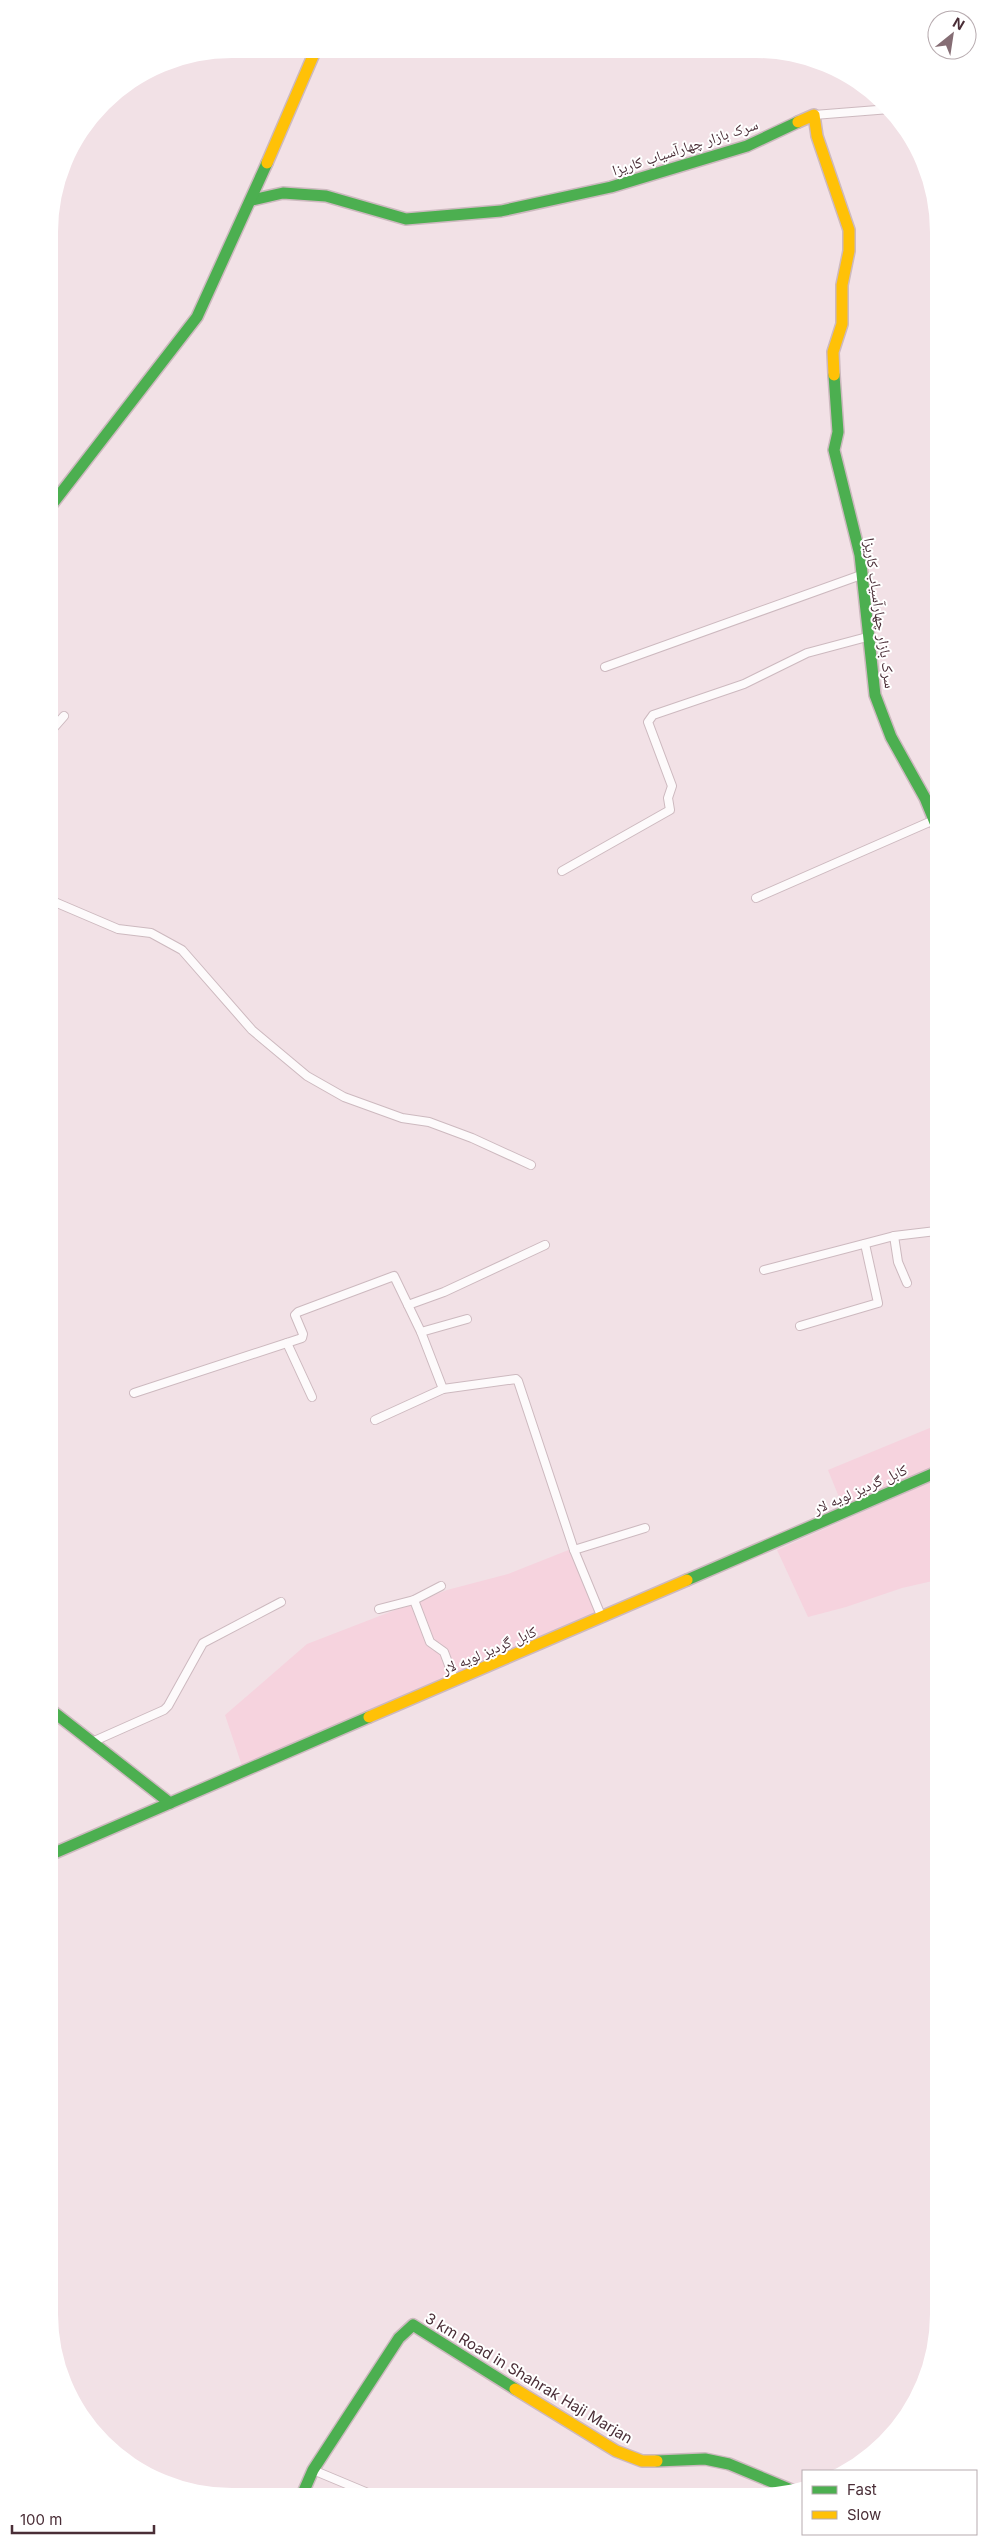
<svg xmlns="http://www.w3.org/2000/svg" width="987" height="2545" viewBox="0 0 987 2545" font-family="Inter,'Noto Naskh Arabic',sans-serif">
<rect width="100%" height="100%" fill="#f2e1e6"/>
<g fill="#f6d3de">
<polygon points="937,1425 937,1469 843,1507 828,1470"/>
<polygon points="937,1479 937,1580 902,1588 846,1607 808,1617 777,1550"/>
<polygon points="571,1549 605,1613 242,1766 225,1715 307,1644 447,1590 508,1574"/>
</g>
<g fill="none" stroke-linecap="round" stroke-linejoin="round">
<defs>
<g id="street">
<polyline points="814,115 890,109"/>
<polyline points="605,667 861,575"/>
<polyline points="50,732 64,716"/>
<polyline points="562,871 670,810 668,798 672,786 648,722 653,715 744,684 807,653 867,637"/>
<polyline points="756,898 934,820"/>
<polyline points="50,900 118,929 151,933 182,950 252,1030 307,1076 344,1097 402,1118 429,1122 472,1138 531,1165"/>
<polyline points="894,1236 898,1262 907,1283"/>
<polyline points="764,1270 894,1236 936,1231"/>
<polyline points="408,1305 444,1292 545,1245"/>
<polyline points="800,1326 878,1303 865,1244"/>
<polyline points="421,1332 467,1319"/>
<polyline points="287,1343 312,1397"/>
<polyline points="134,1393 302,1338 303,1334 295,1315 298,1312 394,1276 421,1332 443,1389"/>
<polyline points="375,1420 443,1389 516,1379 518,1381 574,1550 602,1618"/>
<polyline points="574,1550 645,1528"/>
<polyline points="414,1600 430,1642 444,1652 455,1681"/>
<polyline points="379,1609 414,1600 441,1586"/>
<polyline points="92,1742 164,1710 168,1706 203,1643 281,1602"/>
<polyline points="313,2470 368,2493"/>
</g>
<g id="fast">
<polyline points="252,200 283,193 326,196 406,219 501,211 611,187 747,146 798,122"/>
<polyline points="834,375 838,432 834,450 860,555 875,695 891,737 925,798 936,825"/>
<polyline points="50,507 197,317 267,163"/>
<polyline points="687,1580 937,1472"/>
<polyline points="51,1710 170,1803"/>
<polyline points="52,1854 369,1717"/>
<polyline points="657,2461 705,2459 729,2464 794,2491"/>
<polyline points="303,2493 313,2470 399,2338 413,2325 515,2389"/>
</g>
<g id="slow">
<polyline points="798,122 814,115 817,136 849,230 849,251 842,285 842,324 833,352 834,375"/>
<polyline points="267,163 316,49"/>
<polyline points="369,1717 687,1580"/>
<polyline points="515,2389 616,2451 642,2461 657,2461"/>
</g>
</defs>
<use href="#street" stroke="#cdb9bf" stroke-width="10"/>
<use href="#fast" stroke="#cdb9bf" stroke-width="14"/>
<use href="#slow" stroke="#cdb9bf" stroke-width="14"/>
<use href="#street" stroke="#fdfafb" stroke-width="8"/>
<use href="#fast" stroke="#4caf50" stroke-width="11"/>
<use href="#slow" stroke="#ffc107" stroke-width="11"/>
</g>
<g text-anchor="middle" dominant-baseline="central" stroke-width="4" stroke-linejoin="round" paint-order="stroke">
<g font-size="15" fill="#4a2e37" stroke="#fff">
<text transform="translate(685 147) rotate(-18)">سرک بازار چهارآسیاب کاریزا</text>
<text transform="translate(880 613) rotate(82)">سرک بازار چهارآسیاب کاریزا</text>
<text transform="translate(860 1489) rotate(-24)">کابل گردیز لویه لار</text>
<text transform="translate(489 1650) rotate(-23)">کابل گردیز لویه لار</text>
<text transform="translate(529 2378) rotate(31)">3 km Road in Shahrak Haji Marjan</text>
</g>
</g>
<path d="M0 0H987V2545H0ZM232 58H756A174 174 0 0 1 930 232V2314A174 174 0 0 1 756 2488H232A174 174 0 0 1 58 2314V232A174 174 0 0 1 232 58Z" fill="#fff" fill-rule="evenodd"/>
<rect x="802" y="2470" width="175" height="65" fill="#ffffff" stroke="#b7abaf"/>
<rect x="812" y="2486" width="25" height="8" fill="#4caf50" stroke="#b7abaf"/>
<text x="847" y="2495" font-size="15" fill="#4a2e37">Fast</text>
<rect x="812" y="2511" width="25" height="8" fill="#ffc107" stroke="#b7abaf"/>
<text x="847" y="2520" font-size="15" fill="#4a2e37">Slow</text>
<g transform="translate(952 35) rotate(30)"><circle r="24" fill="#ffffff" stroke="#b7abaf"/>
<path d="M0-4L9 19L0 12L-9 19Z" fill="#856d74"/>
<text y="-8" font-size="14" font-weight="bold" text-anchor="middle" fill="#4a2e37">N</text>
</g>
<path d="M12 2525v8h142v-8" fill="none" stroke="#4a2e37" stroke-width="2.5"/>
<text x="20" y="2525" font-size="15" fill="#4a2e37" stroke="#ffffff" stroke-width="4" paint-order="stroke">100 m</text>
</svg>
